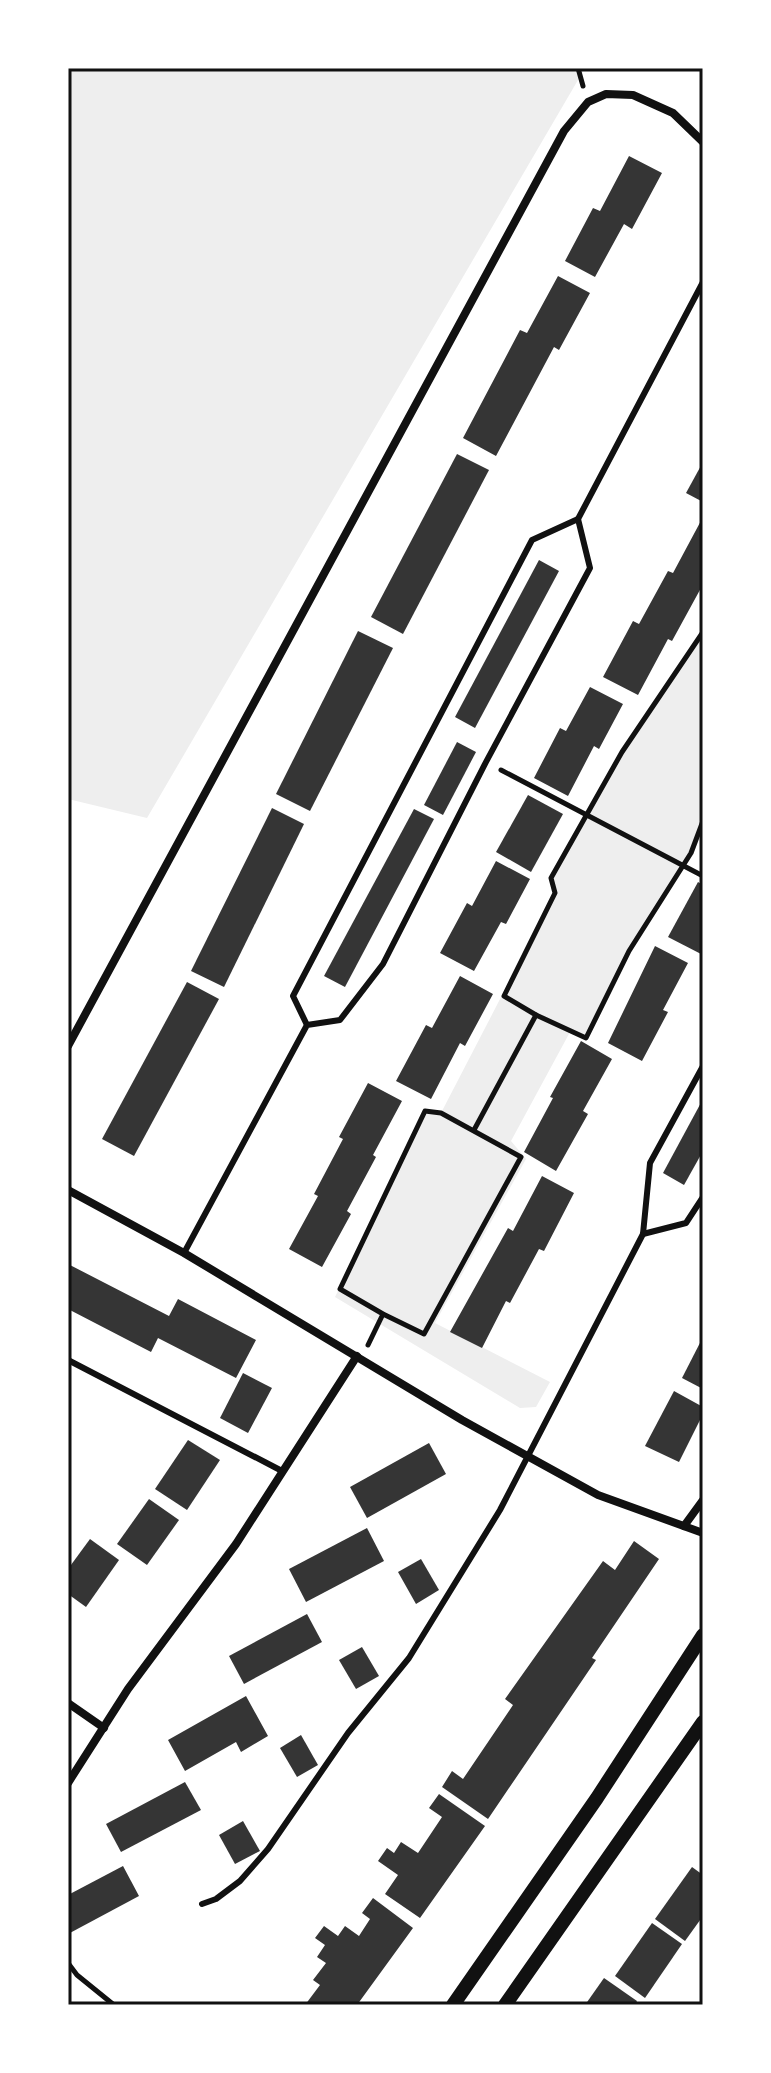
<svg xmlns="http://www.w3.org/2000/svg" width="771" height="2073" viewBox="0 0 771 2073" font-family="'DejaVu Sans',sans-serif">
<rect width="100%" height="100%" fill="#fff"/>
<g fill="#eee">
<polygon points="68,68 585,68 147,818 68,799"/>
<polygon points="703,632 703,821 691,853 629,951 586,1038 570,1032 511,1141 526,1159 435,1323 550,1382 536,1407 520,1408 335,1297 425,1111 441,1113 555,893 551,878 622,752"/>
</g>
<g fill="#353535">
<polygon points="629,156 662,173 632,229 624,224 595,277 565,261 593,208 600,211"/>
<polygon points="558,276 590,293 559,350 554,347 496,456 463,438 520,330 527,333"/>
<polygon points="457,454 489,470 403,634 371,617"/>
<polygon points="703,462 703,502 686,493"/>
<polygon points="703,517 703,590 701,588 672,641 668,639 638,695 603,677 633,621 639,624 668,571 673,573"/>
<polygon points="539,560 559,571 475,728 455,717"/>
<polygon points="358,631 393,648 310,811 276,794"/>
<polygon points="590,687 623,704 599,749 594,746 568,796 534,778 560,728 566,731"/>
<polygon points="457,742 476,752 443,815 424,805"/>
<polygon points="528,795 563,814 531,872 496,852"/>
<polygon points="272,808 304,824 224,987 191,971"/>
<polygon points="414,809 434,819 345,987 324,976"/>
<polygon points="496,861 530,879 506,924 501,922 474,971 440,953 467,903 472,906"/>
<polygon points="698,882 703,885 703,950 701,954 668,937"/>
<polygon points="655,946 688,963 663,1010 668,1012 642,1061 608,1043"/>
<polygon points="460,976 493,994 465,1046 460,1043 431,1099 396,1081 426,1025 432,1028"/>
<polygon points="187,982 219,999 134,1156 102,1139"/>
<polygon points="581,1041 612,1059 583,1111 588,1114 556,1171 524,1152 553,1098 550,1097"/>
<polygon points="368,1083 402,1101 373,1155 376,1157 347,1211 351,1214 322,1267 289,1249 318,1196 314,1194 343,1139 339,1137"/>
<polygon points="703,1099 703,1151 684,1185 663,1173"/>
<polygon points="542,1176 574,1193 544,1251 539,1249 510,1303 506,1301 482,1348 450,1332 508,1228 513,1231"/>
<polygon points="68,1264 169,1316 178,1299 256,1340 236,1378 158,1338 151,1352 68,1309"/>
<polygon points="703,1337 703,1389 682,1378"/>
<polygon points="243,1373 272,1388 248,1433 220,1418"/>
<polygon points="674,1391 703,1407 703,1414 679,1462 645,1446"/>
<polygon points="188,1440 220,1460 187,1510 155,1489"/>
<polygon points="429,1443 446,1474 367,1518 350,1487"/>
<polygon points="149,1499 179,1520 147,1565 117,1544"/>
<polygon points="367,1528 384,1561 306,1602 289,1569"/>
<polygon points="90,1539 119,1560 86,1607 68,1594 68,1569"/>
<polygon points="634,1541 659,1559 592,1658 596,1660 488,1819 442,1787 452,1771 463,1779 513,1705 505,1699 603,1561 615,1570"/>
<polygon points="421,1559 439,1590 416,1604 398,1572"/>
<polygon points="307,1614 322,1642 244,1684 229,1656"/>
<polygon points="362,1647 379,1676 356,1689 339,1660"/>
<polygon points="246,1696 268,1736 241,1752 236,1742 185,1771 168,1740"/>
<polygon points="301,1735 318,1765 297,1777 280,1748"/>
<polygon points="185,1782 201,1810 121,1852 106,1824"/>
<polygon points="439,1794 485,1826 420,1918 385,1894 398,1875 378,1861 387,1848 394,1853 401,1842 418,1853 442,1817 429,1808"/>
<polygon points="243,1821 260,1851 235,1864 219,1835"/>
<polygon points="123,1866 139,1896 68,1934 68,1895"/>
<polygon points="692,1867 703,1875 703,1916 685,1941 655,1919"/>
<polygon points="373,1898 413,1928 357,2005 305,2005 320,1985 313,1980 326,1963 317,1957 325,1945 315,1938 324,1926 338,1936 345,1926 359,1936 370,1919 362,1913"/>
<polygon points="652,1923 682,1944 645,1998 615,1976"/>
<polygon points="604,1978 637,2001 635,2005 585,2005"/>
</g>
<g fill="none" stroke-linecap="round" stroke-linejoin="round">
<g stroke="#111" stroke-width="5">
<polyline points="578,68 583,86"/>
<polyline points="501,770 703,876"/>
<polyline points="536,1015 586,1038 629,951 691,853 703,821"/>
<polyline points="474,1130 536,1015 504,996 555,893 551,878 622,752 703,632"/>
<polyline points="368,1345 383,1314 340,1289 425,1111 441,1113 521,1157 424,1334 383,1314"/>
<polyline points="68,1963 77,1975 114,2005"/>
</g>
<g stroke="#111" stroke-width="6">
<polyline points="307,1025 293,996 532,540 578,519"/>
<polyline points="643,1234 686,1223 703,1197"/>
<polyline points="184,1253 307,1025 340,1020 383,964 486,762 590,568 578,519 703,282"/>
<polyline points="68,1360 282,1471"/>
<polyline points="202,1904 216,1899 240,1881 268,1849 348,1733 409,1658 500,1510 643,1234 650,1163 703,1066"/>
</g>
<g stroke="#111" stroke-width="8">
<polyline points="68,1046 564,131 588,102 606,94 633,95 673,113 703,142"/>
<polyline points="68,1190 184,1253 462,1420 598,1495 703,1533"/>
<polyline points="684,1526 703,1500"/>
<polyline points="68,1703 104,1728"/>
<polyline points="68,1783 128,1689 236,1544 357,1356"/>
</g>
<g stroke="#111" stroke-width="14">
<polyline points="453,2005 597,1798 703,1635"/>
<polyline points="505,2005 703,1722"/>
</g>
</g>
<rect width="771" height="2073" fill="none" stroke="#ffffff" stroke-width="140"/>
<rect x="70" y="70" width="631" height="1933" fill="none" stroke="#111" stroke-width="3"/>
</svg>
